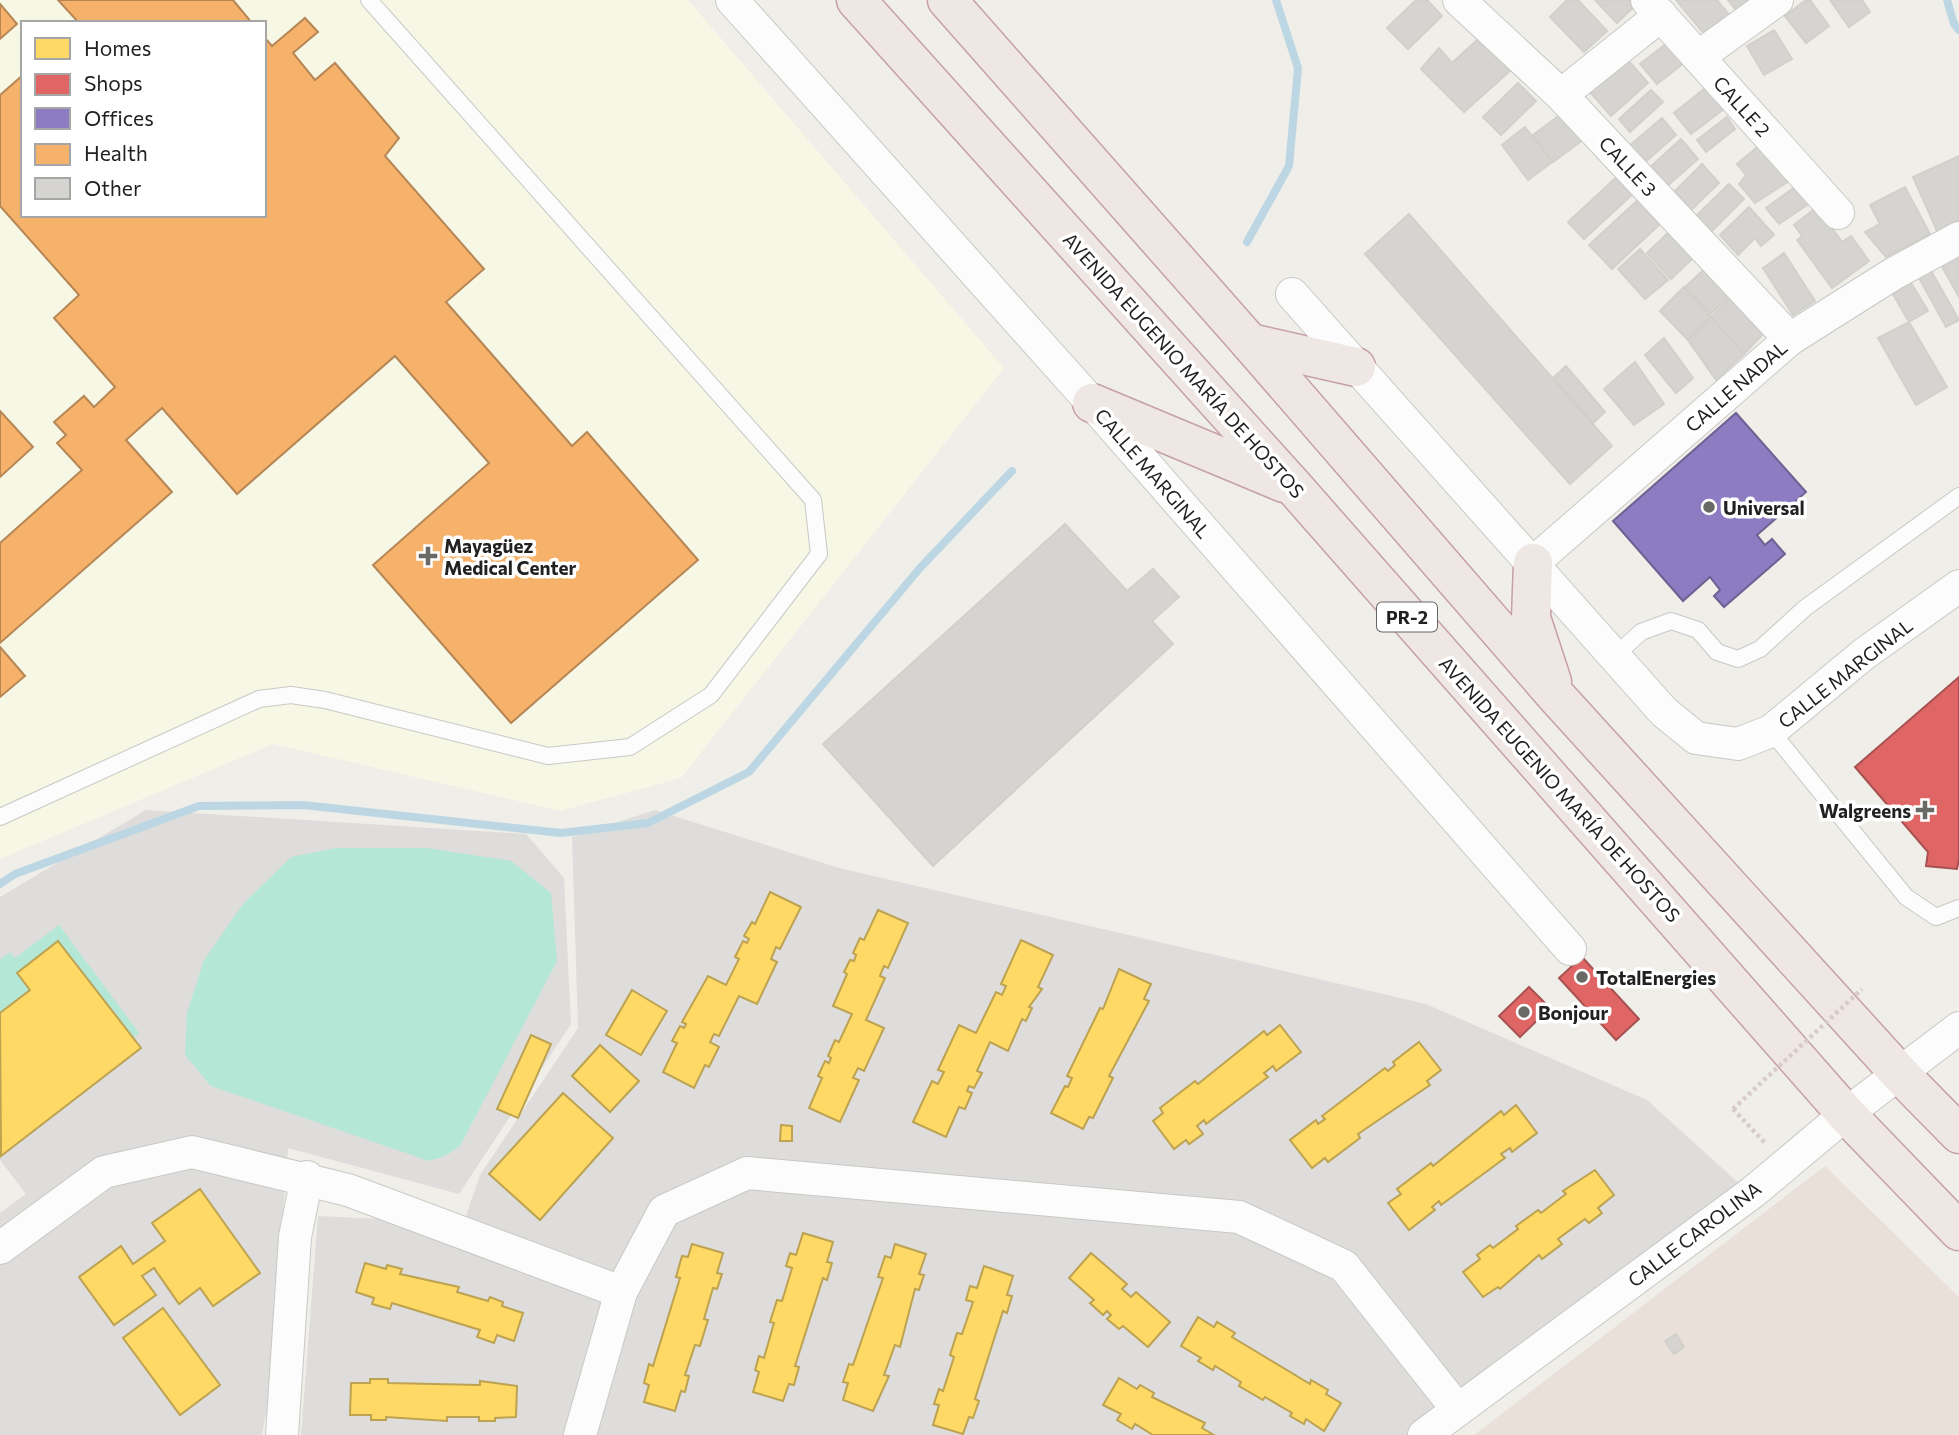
<svg xmlns="http://www.w3.org/2000/svg" width="1959" height="1435" viewBox="0 0 1959 1435" font-family="Commissioner,sans-serif">
<rect width="100%" height="100%" fill="#efeee9"/>
<g fill="#dedddb">
<polygon points="146,810 526,834 564,878 571,1024 459,1194 288,1148 269,1396 262,1435 0,1435 0,1213 26,1194 0,1160 0,897"/>
<polygon points="655,810 839,868 1426,1004 1647,1100 1743,1187 1413,1435 301,1435 318,1216 379,1219 456,1245 480,1175 578,1028 572,837"/>
</g>
<path fill="#f6f7e5" fill-rule="evenodd" d="M0,0H688L1004,368L681,778L560,811L273,744L0,859ZM23,23H264V215H23Z"/>
<polygon fill="#e9e0d9" points="1825,1166 1959,1297 1959,1435 1474,1435"/>
<g fill="#b4e7d6">
<polygon points="336,848 427,848 511,861 551,893 557,961 460,1146 445,1156 429,1161 211,1086 185,1055 187,1013 204,960 243,904 291,857"/>
<polygon points="59,925 139,1033 0,1138 0,960 10,952 15,958"/>
</g>
<g fill="#ffd966" stroke="#bca251" stroke-width="2">
<polygon points="770,892 801,907 780,949 776,947 771,959 777,962 757,1004 739,996 719,1036 714,1034 710,1042 719,1047 709,1067 705,1065 694,1088 663,1072 677,1043 672,1041 680,1026 684,1028 686,1024 682,1022 708,976 726,985 739,959 735,957 743,941 747,943 749,939 744,936 752,922 755,924"/>
<polygon points="878,910 908,923 888,968 884,966 880,976 885,978 866,1020 884,1028 864,1071 858,1068 853,1078 859,1080 840,1122 809,1108 822,1078 818,1076 825,1061 829,1063 831,1058 828,1056 835,1040 839,1042 852,1014 833,1006 847,974 844,972 850,960 854,961 856,955 853,953 860,938 864,940"/>
<polygon points="1021,940 1053,955 1038,987 1042,989 1029,1007 1032,1008 1026,1021 1022,1019 1008,1051 990,1042 977,1071 982,1073 974,1088 969,1086 967,1091 972,1093 965,1109 959,1107 946,1137 913,1122 932,1081 938,1084 944,1072 938,1070 959,1025 976,1033 996,992 1002,995 1006,986 1001,984"/>
<polygon points="58,941 141,1048 1,1156 0,1013 30,990 17,973"/>
<polygon points="1119,969 1151,984 1144,999 1149,1001 1109,1076 1113,1078 1093,1118 1089,1117 1083,1129 1051,1113 1065,1086 1068,1087 1072,1078 1067,1076 1100,1008 1103,1009"/>
<polygon points="632,990 667,1011 641,1055 606,1035"/>
<polygon points="1280,1025 1301,1052 1276,1071 1273,1066 1264,1073 1268,1077 1206,1124 1204,1120 1197,1126 1203,1134 1189,1144 1186,1140 1174,1149 1153,1121 1163,1113 1160,1108 1195,1081 1198,1084 1264,1031 1267,1035"/>
<polygon points="531,1035 551,1044 518,1118 497,1109"/>
<polygon points="1419,1042 1441,1070 1427,1081 1430,1085 1358,1134 1360,1138 1328,1162 1325,1158 1312,1168 1290,1140 1316,1120 1318,1124 1325,1119 1322,1116 1385,1068 1388,1071 1395,1065 1393,1062"/>
<polygon points="600,1045 639,1081 610,1112 572,1076"/>
<polygon points="563,1093 613,1138 540,1220 489,1174"/>
<polygon points="1516,1105 1537,1133 1512,1152 1510,1148 1501,1154 1505,1158 1441,1205 1439,1201 1432,1207 1435,1210 1409,1230 1388,1203 1401,1194 1397,1189 1431,1163 1433,1166 1501,1111 1504,1115"/>
<polygon points="781,1125 792,1126 792,1141 780,1141"/>
<polygon points="1595,1170 1614,1195 1598,1208 1602,1213 1589,1223 1585,1219 1558,1239 1562,1244 1542,1259 1539,1255 1500,1289 1498,1287 1483,1297 1463,1272 1480,1259 1477,1255 1490,1245 1493,1248 1518,1229 1516,1226 1538,1210 1541,1213 1566,1194 1563,1191"/>
<polygon points="200,1189 260,1273 213,1306 200,1288 179,1304 154,1268 142,1276 156,1295 114,1325 79,1277 121,1246 133,1264 165,1241 152,1223"/>
<polygon points="803,1233 833,1242 827,1262 832,1263 827,1280 823,1278 795,1366 799,1367 794,1385 789,1384 783,1401 753,1392 759,1372 755,1370 759,1356 764,1358 774,1323 770,1322 777,1300 782,1301 792,1268 786,1266 790,1253 796,1255"/>
<polygon points="692,1244 723,1253 717,1273 722,1274 717,1289 713,1288 704,1319 708,1320 700,1346 695,1345 685,1375 689,1376 685,1392 681,1391 675,1411 644,1402 649,1385 644,1383 649,1364 653,1366 680,1278 676,1277 682,1256 688,1257"/>
<polygon points="895,1244 926,1254 919,1274 924,1275 919,1290 915,1289 900,1347 895,1345 884,1375 889,1376 873,1411 843,1400 848,1383 843,1382 849,1364 853,1365 883,1278 878,1277 885,1256 891,1258"/>
<polygon points="1091,1253 1127,1284 1122,1289 1131,1297 1136,1292 1170,1322 1148,1347 1123,1326 1119,1329 1107,1319 1111,1315 1107,1311 1103,1315 1090,1303 1094,1300 1069,1278"/>
<polygon points="365,1263 386,1269 387,1265 402,1269 400,1274 459,1287 457,1292 488,1301 490,1297 503,1302 502,1306 523,1313 514,1341 497,1335 494,1343 477,1337 480,1330 392,1303 390,1309 372,1304 374,1298 356,1292"/>
<polygon points="984,1266 1013,1276 1007,1295 1012,1296 1007,1313 1003,1311 975,1399 979,1401 973,1418 969,1417 963,1434 933,1425 939,1405 934,1404 939,1389 943,1391 954,1357 950,1355 957,1333 962,1334 973,1302 966,1300 970,1286 977,1288"/>
<polygon points="163,1308 220,1385 180,1415 123,1338"/>
<polygon points="1198,1317 1214,1327 1217,1322 1235,1333 1232,1337 1310,1384 1311,1380 1328,1390 1326,1394 1341,1403 1324,1431 1306,1419 1304,1424 1290,1416 1292,1413 1265,1397 1263,1400 1239,1386 1241,1382 1215,1366 1213,1370 1198,1361 1201,1358 1181,1346"/>
<polygon points="1119,1378 1137,1389 1140,1385 1154,1393 1152,1397 1205,1423 1202,1428 1214,1435 1153,1435 1135,1424 1132,1429 1117,1420 1121,1414 1103,1405"/>
<polygon points="370,1379 388,1379 388,1383 480,1385 480,1381 517,1386 516,1417 495,1418 495,1421 479,1421 479,1417 447,1417 447,1421 386,1417 386,1420 371,1420 371,1415 350,1415 351,1383 370,1383"/>
</g>
<g fill="#e06666" stroke="#a75151" stroke-width="2">
<polygon points="1959,677 1959,859 1957,869 1926,866 1928,852 1855,767"/>
<polygon points="1582,957 1639,1019 1616,1040 1559,978"/>
<polygon points="1529,987 1550,1008 1520,1037 1499,1016"/>
</g>
<polygon fill="#8e7cc3" stroke="#6d6192" stroke-width="2" points="1736,413 1806,492 1757,535 1765,545 1772,539 1785,554 1724,607 1714,596 1720,590 1710,577 1683,601 1613,521"/>
<g fill="#f6b26b" stroke="#b68655" stroke-width="2">
<polygon points="58,0 233,0 252,23 79,23"/>
<polygon points="0,4 17,24 0,39"/>
<polygon points="305,18 318,32 293,53 315,80 335,63 399,138 385,156 484,269 446,302 572,446 587,432 698,560 511,723 373,565 489,463 395,356 237,494 162,408 126,440 172,492 0,643 0,543 82,470 57,443 66,435 54,422 84,396 94,407 115,387 54,318 79,295 0,206 0,95 23,75 23,215 264,215 264,37 272,46"/>
<polygon points="0,411 33,447 0,477"/>
<polygon points="0,647 25,676 0,697"/>
</g>
<g fill="none" stroke-linecap="round" stroke-linejoin="round">
<g stroke="#bcd7e3" stroke-width="8">
<polyline points="1947,0 1954,24 1959,30"/>
<polyline points="1247,242 1289,166 1298,68 1276,0"/>
<polyline points="0,884 15,874 199,806 303,805 561,833 648,823 749,772 920,568 1012,471"/>
</g>
</g>
<g fill="#d6d4d0" stroke="#d2d0cb" stroke-width="2">
<polygon points="1416,0 1427,0 1442,16 1408,49 1387,28"/>
<polygon points="1567,0 1578,0 1607,31 1584,52 1550,17"/>
<polygon points="1595,0 1637,0 1639,2 1617,23"/>
<polygon points="1676,0 1717,0 1731,17 1707,37"/>
<polygon points="1728,0 1755,0 1740,15"/>
<polygon points="1806,0 1810,0 1829,26 1806,43 1785,16"/>
<polygon points="1830,0 1862,0 1870,12 1849,27"/>
<polygon points="1774,30 1792,59 1764,75 1747,46"/>
<polygon points="1477,40 1511,70 1464,112 1421,69 1439,48 1452,63"/>
<polygon points="1670,41 1685,62 1657,84 1640,64"/>
<polygon points="1627,59 1648,83 1611,116 1590,92"/>
<polygon points="1518,83 1536,101 1501,135 1483,117"/>
<polygon points="1708,86 1725,108 1691,134 1674,113"/>
<polygon points="1651,90 1663,102 1630,132 1619,119"/>
<polygon points="1564,112 1584,139 1553,162 1533,135"/>
<polygon points="1727,117 1735,129 1706,152 1697,140"/>
<polygon points="1662,118 1676,135 1643,164 1628,147"/>
<polygon points="1525,127 1552,162 1528,180 1502,145"/>
<polygon points="1681,139 1698,159 1666,187 1649,168"/>
<polygon points="1760,145 1789,181 1755,203 1739,184 1746,175 1737,164"/>
<polygon points="1959,156 1959,224 1938,233 1913,177"/>
<polygon points="1702,164 1719,183 1691,210 1674,192"/>
<polygon points="1619,175 1635,192 1584,239 1568,222"/>
<polygon points="1729,184 1744,199 1710,233 1695,217"/>
<polygon points="1796,186 1810,203 1779,224 1766,208"/>
<polygon points="1905,187 1930,234 1886,257 1865,232 1880,224 1870,205"/>
<polygon points="1638,200 1660,224 1612,269 1589,245"/>
<polygon points="1749,207 1774,235 1761,246 1755,238 1738,255 1720,235"/>
<polygon points="1817,207 1842,242 1851,236 1869,261 1832,288 1797,240 1802,236 1794,225"/>
<polygon points="1409,214 1612,446 1570,484 1365,254"/>
<polygon points="1669,232 1693,258 1671,279 1647,253"/>
<polygon points="1640,249 1668,280 1645,299 1618,269"/>
<polygon points="1959,249 1959,297 1939,261"/>
<polygon points="1784,253 1815,301 1793,315 1763,268"/>
<polygon points="1707,267 1732,295 1710,314 1686,286"/>
<polygon points="1930,269 1959,320 1946,327 1918,276"/>
<polygon points="1908,278 1928,311 1909,322 1890,289"/>
<polygon points="1684,287 1711,317 1688,340 1660,311"/>
<polygon points="1731,298 1764,333 1744,354 1711,317"/>
<polygon points="1711,317 1744,354 1716,380 1688,340"/>
<polygon points="1909,322 1947,387 1916,405 1878,338"/>
<polygon points="1664,338 1693,378 1676,393 1645,355"/>
<polygon points="1635,362 1664,404 1634,425 1604,389"/>
<polygon points="1566,366 1605,412 1593,423 1553,378"/>
<polygon points="1065,524 1127,591 1153,569 1179,597 1152,621 1173,644 933,866 823,744"/>
<polygon points="1676,1334 1684,1347 1674,1354 1665,1341"/>
</g>
<g fill="none" stroke-linecap="round" stroke-linejoin="round">
<defs>
<g id="service">
<polyline points="1615,656 1641,632 1671,621 1698,630 1717,652 1738,659 1760,649 1805,608 1959,496"/>
<polyline points="1771,731 1906,897 1936,917 1959,908"/>
<polyline points="0,817 259,699 291,695 325,700 548,756 630,747 711,695 819,554 813,500 369,0"/>
</g>
<g id="minor">
<polyline points="732,0 1092,403 1570,949"/>
<polyline points="1459,0 1561,95 1790,339"/>
<polyline points="1647,0 1838,213"/>
<polyline points="1698,57 1777,0"/>
<polyline points="1561,95 1661,15"/>
<polyline points="1292,294 1664,712 1696,738 1738,744 1771,731 1864,654 1959,586"/>
<polyline points="1533,563 1790,339 1893,274 1959,238"/>
<polyline points="0,1248 104,1172 192,1152 348,1190 621,1292"/>
<polyline points="282,1435 295,1237 307,1177"/>
<polyline points="580,1435 621,1292 664,1211 747,1173 1239,1217 1344,1266 1458,1410"/>
<polyline points="1424,1435 1753,1192 1846,1114 1959,1028"/>
</g>
<g id="trunk">
<polyline points="856,0 1294,487 1846,1114 1959,1231"/>
<polyline points="947,0 1250,343 1557,697 1900,1074 1959,1134"/>
<polyline points="1250,343 1356,367"/>
<polyline points="1092,403 1284,483"/>
<polyline points="1533,563 1531,618 1552,682"/>
</g>
</defs>
<use href="#service" stroke="#c8c8c5" stroke-width="18"/>
<use href="#minor" stroke="#c8c8c5" stroke-width="34"/>
<use href="#trunk" stroke="#c5a0a6" stroke-width="41"/>
<polyline stroke="#d8cbc8" stroke-width="4.5" stroke-dasharray="3.5 3.5" stroke-linecap="butt" points="1733,1109 1766,1144"/>
<use href="#service" stroke="#fdfcfc" stroke-width="16"/>
<use href="#minor" stroke="#fdfcfc" stroke-width="32"/>
<use href="#trunk" stroke="#efe7e3" stroke-width="38"/>
<polyline stroke="#d8cbc8" stroke-width="4.5" stroke-dasharray="3.5 3.5" stroke-linecap="butt" points="1733,1109 1862,989"/>
</g>
<g fill="#696967" stroke="#fff" stroke-width="2.5">
<circle cx="1709" cy="507" r="7"/>
<path d="M424.5 545.5h7v7h7v7h-7v7h-7v-7h-7v-7h7z"/>
<path d="M1921.5 799.5h7v7h7v7h-7v7h-7v-7h-7v-7h7z"/>
<circle cx="1582" cy="977" r="7"/>
<circle cx="1524" cy="1012" r="7"/>
</g>
<g text-anchor="middle" dominant-baseline="central" stroke-width="7" stroke-linejoin="round" paint-order="stroke">
<rect fill="#fff" stroke="#646464" stroke-width="2" x="1377" y="602.5" width="60" height="29" rx="5"/>
<g font-size="18" font-weight="bold" fill="#212121">
<text x="1407" y="617">PR-2</text>
</g>
<g font-size="19" fill="#212121" stroke="#fff">
<text transform="translate(1742 106) rotate(48)">CALLE 2</text>
<text transform="translate(1628 166) rotate(47)">CALLE 3</text>
<text transform="translate(1184 365) rotate(48)">AVENIDA EUGENIO MARÍA DE HOSTOS</text>
<text transform="translate(1736 386) rotate(-41)">CALLE NADAL</text>
<text transform="translate(1153 473) rotate(49)">CALLE MARGINAL</text>
<text transform="translate(1845 673) rotate(-38)">CALLE MARGINAL</text>
<text transform="translate(1560 789) rotate(48)">AVENIDA EUGENIO MARÍA DE HOSTOS</text>
<text transform="translate(1694 1234) rotate(-37)">CALLE CAROLINA</text>
</g>
<g font-size="19" font-weight="bold" fill="#212121" stroke="#fff" text-anchor="start">
<text x="1723" y="507">Universal</text>
<text x="444" y="545">Mayagüez<tspan x="444" dy="22">Medical Center</tspan></text>
<text x="1911" y="810" text-anchor="end">Walgreens</text>
<text x="1596" y="977">TotalEnergies</text>
<text x="1538" y="1012">Bonjour</text>
</g>
</g>
<rect x="21" y="21" width="245" height="196" fill="#ffffff" stroke="#a6a6a6" stroke-width="2"/>
<rect x="35" y="38" width="35" height="21" fill="#ffd966" stroke="#a6a6a6" stroke-width="2"/>
<text x="84" y="56" font-size="21" fill="#212121">Homes</text>
<rect x="35" y="74" width="35" height="21" fill="#e06666" stroke="#a6a6a6" stroke-width="2"/>
<text x="84" y="91" font-size="21" fill="#212121">Shops</text>
<rect x="35" y="108" width="35" height="21" fill="#8e7cc3" stroke="#a6a6a6" stroke-width="2"/>
<text x="84" y="126" font-size="21" fill="#212121">Offices</text>
<rect x="35" y="144" width="35" height="21" fill="#f6b26b" stroke="#a6a6a6" stroke-width="2"/>
<text x="84" y="161" font-size="21" fill="#212121">Health</text>
<rect x="35" y="178" width="35" height="21" fill="#d6d4d0" stroke="#a6a6a6" stroke-width="2"/>
<text x="84" y="196" font-size="21" fill="#212121">Other</text>
</svg>
